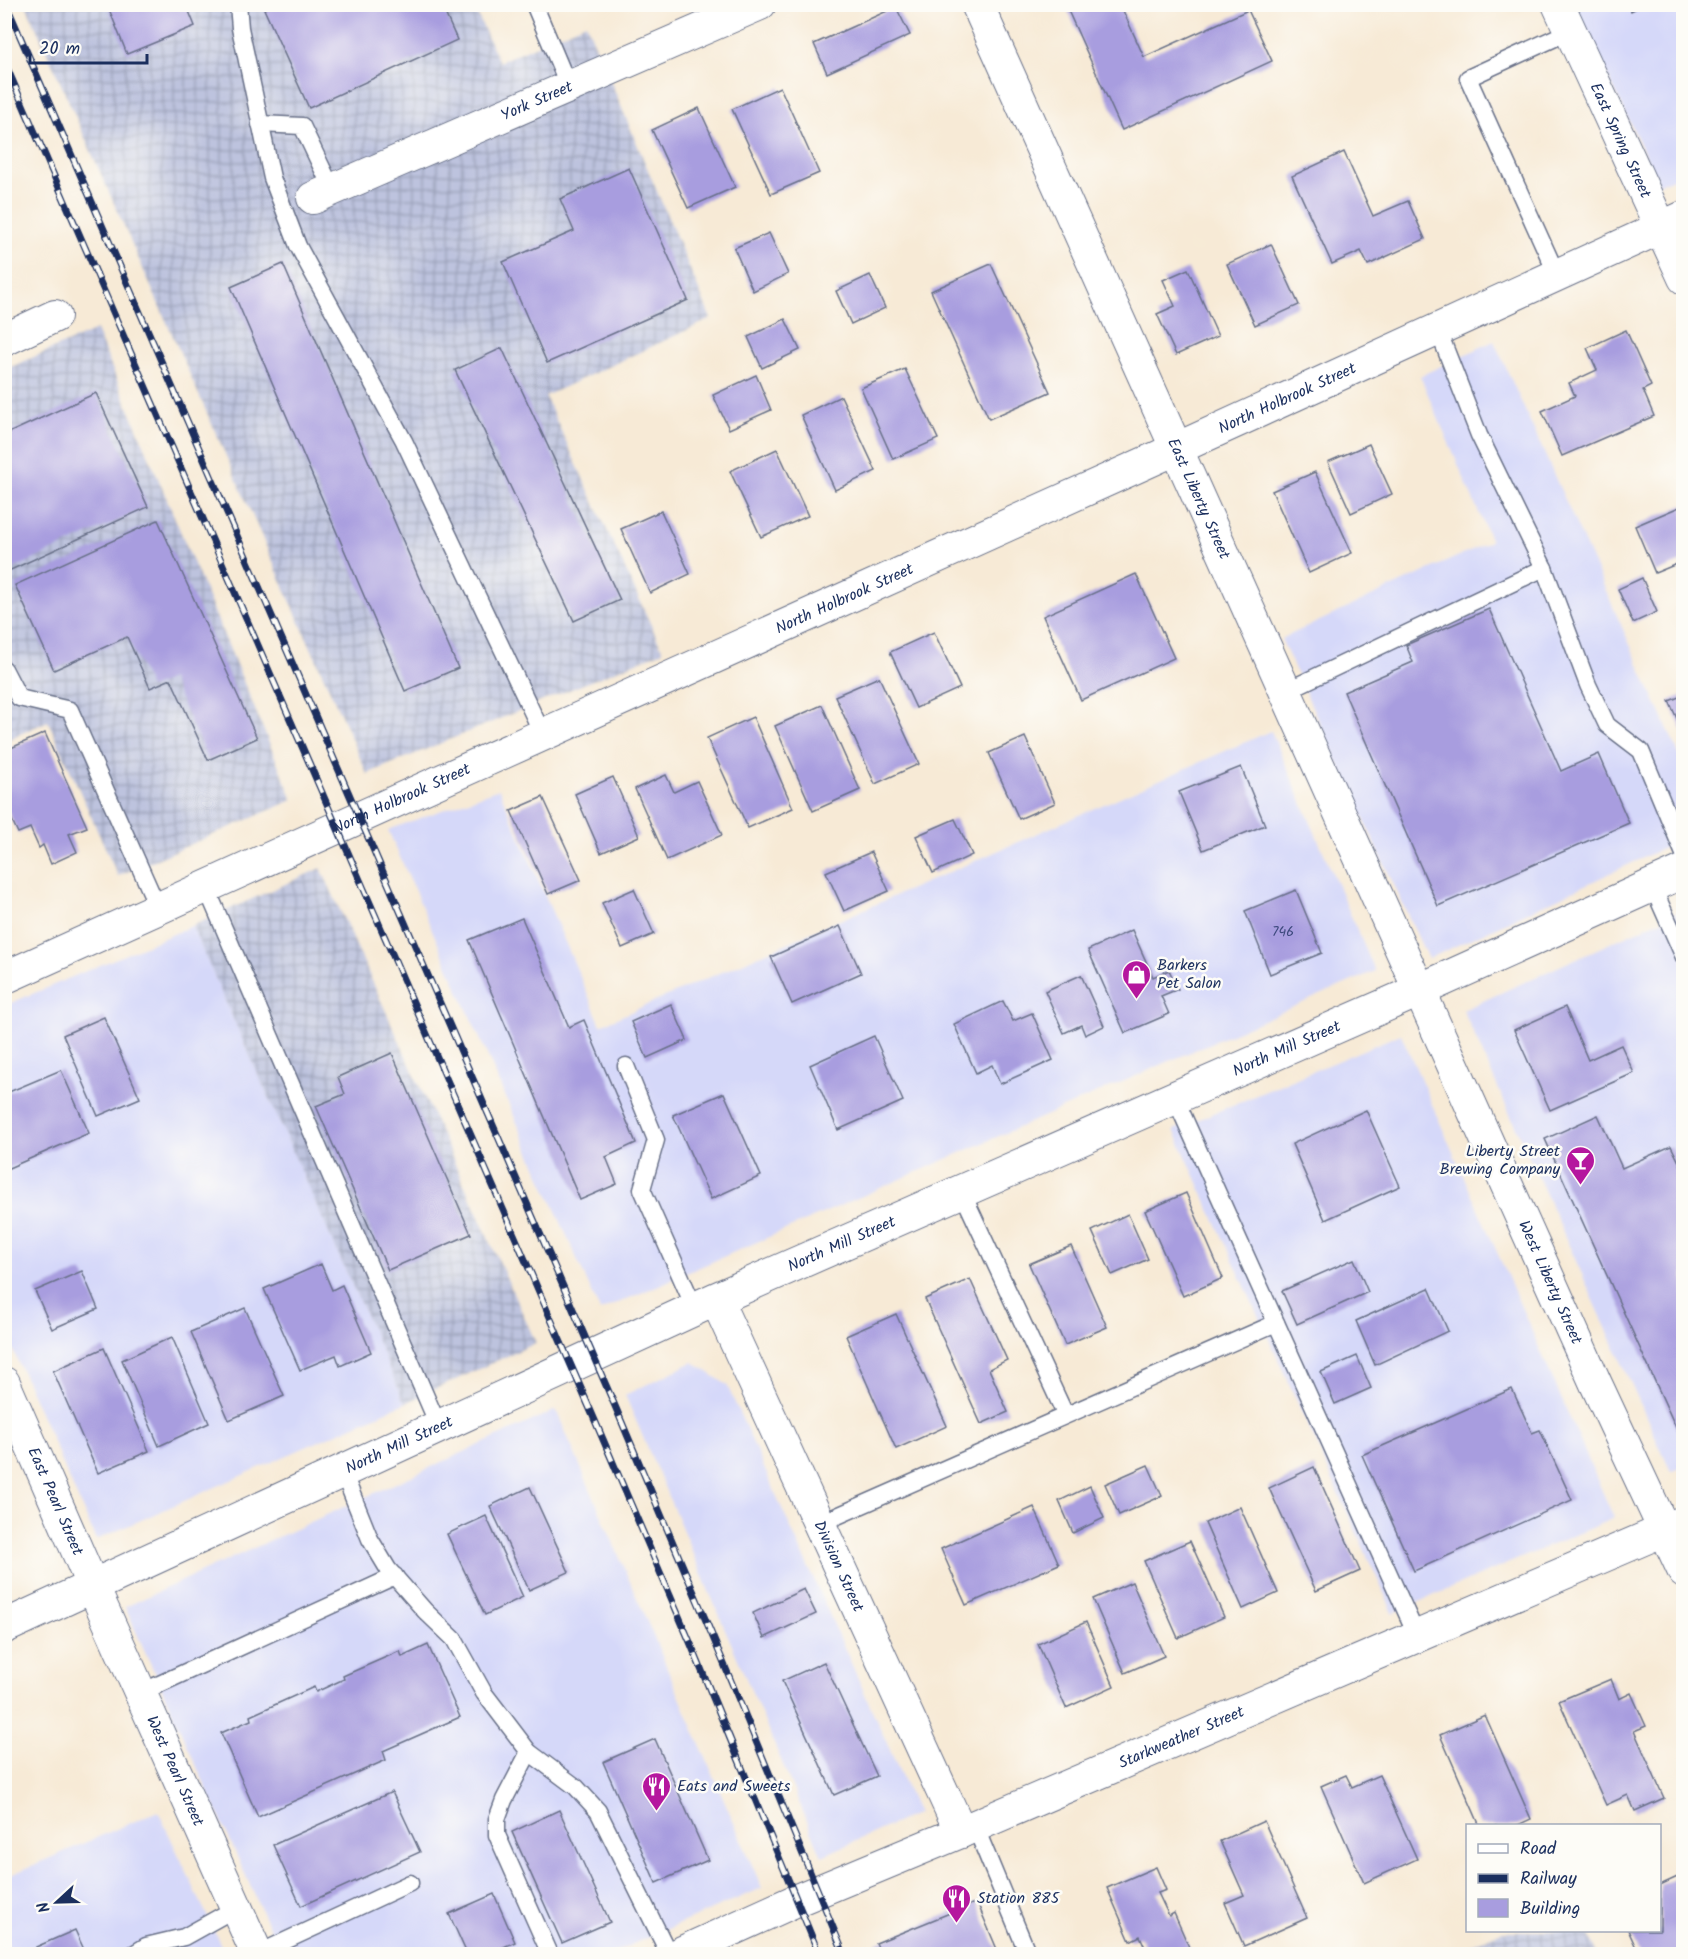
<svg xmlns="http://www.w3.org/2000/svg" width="1688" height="1959" viewBox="0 0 1688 1959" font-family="Kalam,sans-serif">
<defs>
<pattern id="industrial-grid" width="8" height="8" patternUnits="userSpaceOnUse" patternTransform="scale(1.5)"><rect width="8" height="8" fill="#bdc3de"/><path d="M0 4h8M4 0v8" fill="none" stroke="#999fb7"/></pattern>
</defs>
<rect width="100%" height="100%" fill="#fdfcf7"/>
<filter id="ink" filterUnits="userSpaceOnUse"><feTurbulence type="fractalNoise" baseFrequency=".0167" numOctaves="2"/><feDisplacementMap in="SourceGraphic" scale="12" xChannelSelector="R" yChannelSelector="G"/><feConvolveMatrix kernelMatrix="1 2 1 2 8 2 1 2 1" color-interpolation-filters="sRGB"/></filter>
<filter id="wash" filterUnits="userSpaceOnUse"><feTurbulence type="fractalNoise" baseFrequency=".008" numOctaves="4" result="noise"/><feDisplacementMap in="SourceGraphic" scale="24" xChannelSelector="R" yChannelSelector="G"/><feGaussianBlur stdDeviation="1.35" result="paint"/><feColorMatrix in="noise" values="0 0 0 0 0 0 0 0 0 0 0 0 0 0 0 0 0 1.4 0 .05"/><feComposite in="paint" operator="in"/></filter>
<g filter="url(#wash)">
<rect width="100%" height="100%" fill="#f7ead6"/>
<g fill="#d5d8f9">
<polygon points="1574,5 1683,5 1683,174 1659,184"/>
<polygon points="1494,341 1683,763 1683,839 1428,959 1281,639 1491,541 1420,376"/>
<polygon points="1271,731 1375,971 600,1311 388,830 499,789 601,1025"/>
<polygon points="1683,910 1683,1467 1671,1472 1463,1010"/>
<polygon points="192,926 405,1403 96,1540 5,1332 4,1006"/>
<polygon points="1401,1034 1614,1518 1393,1613 1174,1130"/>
<polygon points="693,1362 727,1385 918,1813 822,1856 625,1395"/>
<polygon points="556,1410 762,1888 610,1954 281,1954 125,1607"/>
<polygon points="158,1811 225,1954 11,1954 5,1938 4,1878"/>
</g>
<g fill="url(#industrial-grid)">
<polygon points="26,5 473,5 499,62 586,23 711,319 545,396 663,651 367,774"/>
<polygon points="96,330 293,800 118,876 48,721 5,741 4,370"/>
<polygon points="321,868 536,1343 405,1403 192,926"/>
<polygon points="1502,1931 1587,1931 1598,1954 1447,1954"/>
</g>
<g id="blocks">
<g fill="#a89ddf">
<polygon points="107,4 186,4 195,26 127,54"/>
<polygon points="273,4 441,4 457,40 309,108 264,9"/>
<polygon points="1065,4 1120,4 1144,57 1248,10 1272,61 1122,130"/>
<polygon points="1628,4 1645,4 1631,11"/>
<polygon points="896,7 910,35 827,73 814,44"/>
<polygon points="780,87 819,173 771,194 732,109"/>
<polygon points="699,108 735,187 688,208 652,130"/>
<polygon points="1344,152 1373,216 1408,201 1425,239 1368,265 1361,251 1332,264 1292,176"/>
<polygon points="629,168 688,300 547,363 503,262 574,231 560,199"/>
<polygon points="769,233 788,274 753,291 734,248"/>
<polygon points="1271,244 1299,305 1255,325 1227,264"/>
<polygon points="283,264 458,668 405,691 231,287"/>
<polygon points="991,264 1050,392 989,419 931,291"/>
<polygon points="1188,269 1218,336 1176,355 1157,314 1175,306 1163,280"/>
<polygon points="870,275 885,308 851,324 836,291"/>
<polygon points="785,319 800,350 762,368 748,337"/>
<polygon points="1626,330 1651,386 1643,390 1654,416 1562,456 1542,411 1575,396 1569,383 1597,370 1587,348"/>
<polygon points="502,348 620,600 574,621 455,370"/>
<polygon points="905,369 938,439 893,459 861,388"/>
<polygon points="756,375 771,410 729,429 713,395"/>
<polygon points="96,393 148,507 4,573 4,435"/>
<polygon points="841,396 876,471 835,490 801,415"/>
<polygon points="1369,444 1392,494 1351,513 1328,462"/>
<polygon points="777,449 808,516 761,537 730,471"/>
<polygon points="1315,472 1352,553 1309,573 1272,491"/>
<polygon points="1684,505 1684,561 1655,573 1635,526"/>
<polygon points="661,511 690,574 650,593 621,529"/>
<polygon points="158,520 257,738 208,760 171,679 150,688 127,637 54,670 15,585"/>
<polygon points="1136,574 1174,658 1081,700 1043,616"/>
<polygon points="1642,578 1657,612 1633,623 1618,589"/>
<polygon points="1489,609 1561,771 1599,754 1629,823 1438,906 1344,692 1413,662 1406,645"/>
<polygon points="934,632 960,688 916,708 890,652"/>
<polygon points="879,677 919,764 875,784 835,696"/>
<polygon points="1684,695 1684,734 1669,701"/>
<polygon points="822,705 860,790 813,811 775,726"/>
<polygon points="753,717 793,808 748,828 707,738"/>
<polygon points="45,733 87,827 69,834 77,852 51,864 43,845 39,848 30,828 18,833 4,803 4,751"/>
<polygon points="1025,737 1055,803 1019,819 989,753"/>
<polygon points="1241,767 1265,825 1203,850 1179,792"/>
<polygon points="666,775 674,792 697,781 722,835 667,860 635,789"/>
<polygon points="613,777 639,836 601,853 575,794"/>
<polygon points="543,797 581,880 548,894 511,811"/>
<polygon points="955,819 972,855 933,873 916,836"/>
<polygon points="871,852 889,891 844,911 826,872"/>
<polygon points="634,889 654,934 622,948 602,903"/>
<polygon points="1296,890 1322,953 1270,974 1245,911"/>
<polygon points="522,918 569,1027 584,1020 636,1143 606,1157 617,1184 580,1200 469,940"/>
<polygon points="840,926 861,973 792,1004 771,957"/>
<polygon points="1132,930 1153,977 1169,970 1178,989 1161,996 1169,1014 1125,1033 1088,950"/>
<polygon points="1081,975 1104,1026 1085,1035 1081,1025 1064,1033 1045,991"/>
<polygon points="1003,1001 1013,1021 1032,1013 1053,1060 1000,1084 992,1065 976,1073 954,1024"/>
<polygon points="671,1004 687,1040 647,1058 631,1022"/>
<polygon points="1565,1007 1588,1060 1621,1045 1634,1073 1550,1110 1514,1030"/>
<polygon points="104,1017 140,1098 98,1116 63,1035"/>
<polygon points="874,1036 903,1101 838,1130 810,1065"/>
<polygon points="392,1053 471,1234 388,1270 316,1106 345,1094 338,1077"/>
<polygon points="61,1070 89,1133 4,1170 4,1094"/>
<polygon points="724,1093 761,1176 711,1199 673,1115"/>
<polygon points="1366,1110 1400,1186 1325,1220 1292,1144"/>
<polygon points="1598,1115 1622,1168 1671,1146 1684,1172 1684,1430 1678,1432 1545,1139"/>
<polygon points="1186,1193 1223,1278 1183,1296 1145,1211"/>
<polygon points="1128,1214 1148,1259 1112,1275 1092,1231"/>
<polygon points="1071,1246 1107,1327 1065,1345 1029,1264"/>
<polygon points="1354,1259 1368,1292 1297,1324 1282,1291"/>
<polygon points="321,1264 332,1290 342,1285 371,1352 340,1366 336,1355 300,1370 264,1289"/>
<polygon points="82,1271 98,1309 52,1329 35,1291"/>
<polygon points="970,1279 1007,1360 989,1369 1008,1412 981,1424 925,1299"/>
<polygon points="1429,1288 1448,1331 1375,1365 1356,1321"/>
<polygon points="245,1308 284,1396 229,1420 191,1332"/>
<polygon points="896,1314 947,1426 896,1449 846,1336"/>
<polygon points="172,1337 209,1423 159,1446 122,1360"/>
<polygon points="104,1348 149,1451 98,1473 53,1371"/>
<polygon points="1357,1356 1371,1388 1335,1404 1321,1372"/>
<polygon points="1512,1389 1532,1433 1540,1430 1572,1500 1414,1571 1362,1455"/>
<polygon points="1148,1465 1162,1496 1119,1515 1105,1484"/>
<polygon points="1314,1467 1360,1571 1316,1591 1269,1488"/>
<polygon points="1090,1486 1104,1518 1073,1533 1059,1501"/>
<polygon points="530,1487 569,1572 529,1590 490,1506"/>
<polygon points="1034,1507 1059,1564 966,1605 941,1549"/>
<polygon points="1240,1507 1278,1593 1243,1609 1205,1523"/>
<polygon points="486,1516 523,1597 485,1615 447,1534"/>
<polygon points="1190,1541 1224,1617 1178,1638 1144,1561"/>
<polygon points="1132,1582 1164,1656 1125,1673 1093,1599"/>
<polygon points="804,1589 816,1614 764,1638 753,1613"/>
<polygon points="1086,1622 1114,1686 1066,1708 1038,1644"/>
<polygon points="428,1645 460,1717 383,1751 386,1760 258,1817 221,1733 251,1720 250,1716 314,1687 316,1692 344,1679 343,1676 400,1651 402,1657"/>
<polygon points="824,1662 877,1776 834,1795 782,1681"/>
<polygon points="1611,1679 1619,1699 1631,1693 1646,1726 1634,1731 1664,1798 1635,1811 1628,1795 1606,1805 1559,1701"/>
<polygon points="1485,1715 1531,1819 1516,1826 1480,1826 1440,1735"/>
<polygon points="655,1739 708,1860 656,1883 603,1762"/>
<polygon points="1346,1775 1352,1787 1379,1775 1417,1859 1364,1883 1321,1786"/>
<polygon points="392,1792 420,1852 301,1906 273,1845"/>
<polygon points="559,1810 610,1922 562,1943 512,1832"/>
<polygon points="1264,1821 1307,1918 1244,1946 1225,1903 1244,1895 1220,1841"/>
<polygon points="1156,1867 1166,1890 1158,1893 1169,1916 1174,1913 1192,1954 1148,1954 1140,1936 1130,1941 1107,1888"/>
<polygon points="1684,1874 1684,1954 1639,1954 1628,1930 1660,1930 1660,1885"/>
<polygon points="494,1894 515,1942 488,1954 467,1954 449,1914"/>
<polygon points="977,1902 999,1954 881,1954 876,1943"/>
<polygon points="75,1930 86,1954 39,1954 36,1947"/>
</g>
</g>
</g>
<g filter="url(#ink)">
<use href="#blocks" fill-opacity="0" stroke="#687088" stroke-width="1.5"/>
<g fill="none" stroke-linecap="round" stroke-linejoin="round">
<defs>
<g id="service">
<polyline points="238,4 240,28 272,178 298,246 404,441 543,735"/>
<polyline points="534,4 569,87"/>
<polyline points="260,124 302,126 332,189"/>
<polyline points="1557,275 1468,78 1570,31"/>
<polyline points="1438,330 1479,435 1544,568 1588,685 1607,725 1641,751 1684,854"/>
<polyline points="4,669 19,698 70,710 158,908"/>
<polyline points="1286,691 1544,568"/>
<polyline points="1652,885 1684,957"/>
<polyline points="206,887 439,1427"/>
<polyline points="626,1066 656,1140 642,1189 695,1309"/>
<polyline points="1175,1098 1417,1636"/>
<polyline points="962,1192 1065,1414"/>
<polyline points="343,1472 370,1539 388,1569 425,1611 454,1639 484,1693 529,1752 576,1787 598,1811 669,1954"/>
<polyline points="819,1524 1276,1323"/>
<polyline points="140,1693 395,1576"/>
<polyline points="529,1752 504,1800 497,1819 497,1835 550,1954"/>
<polyline points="975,1826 1028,1954"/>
<polyline points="133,1954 146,1946 184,1937 236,1908"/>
<polyline points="257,1954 410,1883"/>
</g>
<g id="minor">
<path id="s1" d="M977,4L1596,1384L1684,1572"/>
<path id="s2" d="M1558,4L1684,278"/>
<path id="s3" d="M313,198L760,4"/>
<polyline points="4,340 55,316"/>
<path id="s4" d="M4,978L1176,449L1684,217"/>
<path id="s5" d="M716,1299L961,1832"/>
<path id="s6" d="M4,1383L93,1587L257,1954"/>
<path id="s7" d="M678,1954L797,1900L975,1826L1683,1522"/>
</g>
<g id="tertiary">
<path id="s8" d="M4,1627L716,1299L1420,990L1684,871"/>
</g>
</defs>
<use href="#service" stroke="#687088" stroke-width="19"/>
<use href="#minor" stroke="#687088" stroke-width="34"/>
<use href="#tertiary" stroke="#687088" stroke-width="35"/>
<use href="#service" stroke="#fff" stroke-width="16"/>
<use href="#minor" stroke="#fff" stroke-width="32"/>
<use href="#tertiary" stroke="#fff" stroke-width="33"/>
<defs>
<g id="rail">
<polyline points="6,4 615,1406 712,1635 844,1954"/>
<polyline points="4,61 593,1416 690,1642 819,1954"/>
</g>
</defs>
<use href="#rail" stroke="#1b2f5e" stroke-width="7"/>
<use href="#rail" stroke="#fdfcf7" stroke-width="4.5" stroke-dasharray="14" stroke-linecap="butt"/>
</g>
</g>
<defs>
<symbol id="shop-pin" viewBox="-11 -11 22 30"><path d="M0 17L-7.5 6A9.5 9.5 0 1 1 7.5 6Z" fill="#b5179e" stroke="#fdfcf7"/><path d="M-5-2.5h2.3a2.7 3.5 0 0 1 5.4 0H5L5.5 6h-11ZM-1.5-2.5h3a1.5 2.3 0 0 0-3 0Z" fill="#fff"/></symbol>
<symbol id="bar-pin" viewBox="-11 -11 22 30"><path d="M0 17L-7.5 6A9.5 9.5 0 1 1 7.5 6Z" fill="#b5179e" stroke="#fdfcf7"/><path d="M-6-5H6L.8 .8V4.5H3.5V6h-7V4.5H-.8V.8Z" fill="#fff"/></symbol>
<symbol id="restaurant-pin" viewBox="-11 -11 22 30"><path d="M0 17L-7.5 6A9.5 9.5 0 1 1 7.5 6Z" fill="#b5179e" stroke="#fdfcf7"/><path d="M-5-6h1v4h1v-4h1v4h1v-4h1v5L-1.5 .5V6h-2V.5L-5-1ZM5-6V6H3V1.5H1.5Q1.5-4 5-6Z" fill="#fff"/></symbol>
</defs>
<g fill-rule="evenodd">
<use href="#shop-pin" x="1120" y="958" width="33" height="45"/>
<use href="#bar-pin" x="1564" y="1144" width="33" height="45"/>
<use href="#restaurant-pin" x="640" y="1770" width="33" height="45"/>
<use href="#restaurant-pin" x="940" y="1882" width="33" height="45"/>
</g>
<g text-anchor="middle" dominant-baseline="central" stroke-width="5" stroke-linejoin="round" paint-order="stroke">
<g font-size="14" fill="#3e4a7e">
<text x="1283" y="932">746</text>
</g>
<g font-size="16" fill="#1b2f5e" stroke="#fdfcf7">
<text stroke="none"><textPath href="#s3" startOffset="244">York Street</textPath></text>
<text stroke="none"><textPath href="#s2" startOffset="150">East Spring Street</textPath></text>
<text stroke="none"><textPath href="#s4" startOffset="1408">North Holbrook Street</textPath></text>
<text stroke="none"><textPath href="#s1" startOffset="542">East Liberty Street</textPath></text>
<text stroke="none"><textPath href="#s4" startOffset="922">North Holbrook Street</textPath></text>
<text stroke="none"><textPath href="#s4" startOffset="436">North Holbrook Street</textPath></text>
<text stroke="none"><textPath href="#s8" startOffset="1407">North Mill Street</textPath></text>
<text stroke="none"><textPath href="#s8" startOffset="921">North Mill Street</textPath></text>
<text stroke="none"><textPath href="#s1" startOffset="1401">West Liberty Street</textPath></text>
<text stroke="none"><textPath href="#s8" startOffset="435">North Mill Street</textPath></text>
<text stroke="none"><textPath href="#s6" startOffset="129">East Pearl Street</textPath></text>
<text stroke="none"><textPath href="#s5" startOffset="294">Division Street</textPath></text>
<text stroke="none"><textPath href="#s7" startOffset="548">Starkweather Street</textPath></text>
<text stroke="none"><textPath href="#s6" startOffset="424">West Pearl Street</textPath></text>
</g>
<g font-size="16" fill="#1b2f5e" stroke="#fdfcf7" text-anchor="start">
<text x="1157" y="965">Barkers<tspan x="1157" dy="18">Pet Salon</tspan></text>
<text x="1560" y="1151" text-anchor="end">Liberty Street<tspan x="1560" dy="18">Brewing Company</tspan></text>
<text x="677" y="1786">Eats and Sweets</text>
<text x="977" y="1898">Station 885</text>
</g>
</g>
<rect width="1688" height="1959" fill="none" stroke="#fdfcf7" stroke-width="24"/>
<rect x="1466" y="1824" width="195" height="108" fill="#fdfcf7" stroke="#a3aaba" stroke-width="1.5"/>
<rect x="1478" y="1844" width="30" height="9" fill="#ffffff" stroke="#a3aaba" stroke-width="1.5"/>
<text x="1520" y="1854" font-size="18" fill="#1b2f5e">Road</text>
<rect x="1478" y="1874" width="30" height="9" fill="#1b2f5e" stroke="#a3aaba" stroke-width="1.5"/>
<text x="1520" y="1884" font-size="18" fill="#1b2f5e">Railway</text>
<rect x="1478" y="1899" width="30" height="18" fill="#a89ddf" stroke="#a3aaba" stroke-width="1.5"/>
<text x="1520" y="1914" font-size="18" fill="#1b2f5e">Building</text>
<g transform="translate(57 1902) rotate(248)" stroke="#fdfcf7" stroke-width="4.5" paint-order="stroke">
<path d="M0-4.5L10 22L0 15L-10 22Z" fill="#1b2f5e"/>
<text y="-9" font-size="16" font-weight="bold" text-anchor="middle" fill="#1b2f5e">N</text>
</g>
<path d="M30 54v9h117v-9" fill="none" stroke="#1b2f5e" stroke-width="3"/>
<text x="39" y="54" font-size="18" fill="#1b2f5e" stroke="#fdfcf7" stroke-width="4.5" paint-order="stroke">20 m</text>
</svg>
